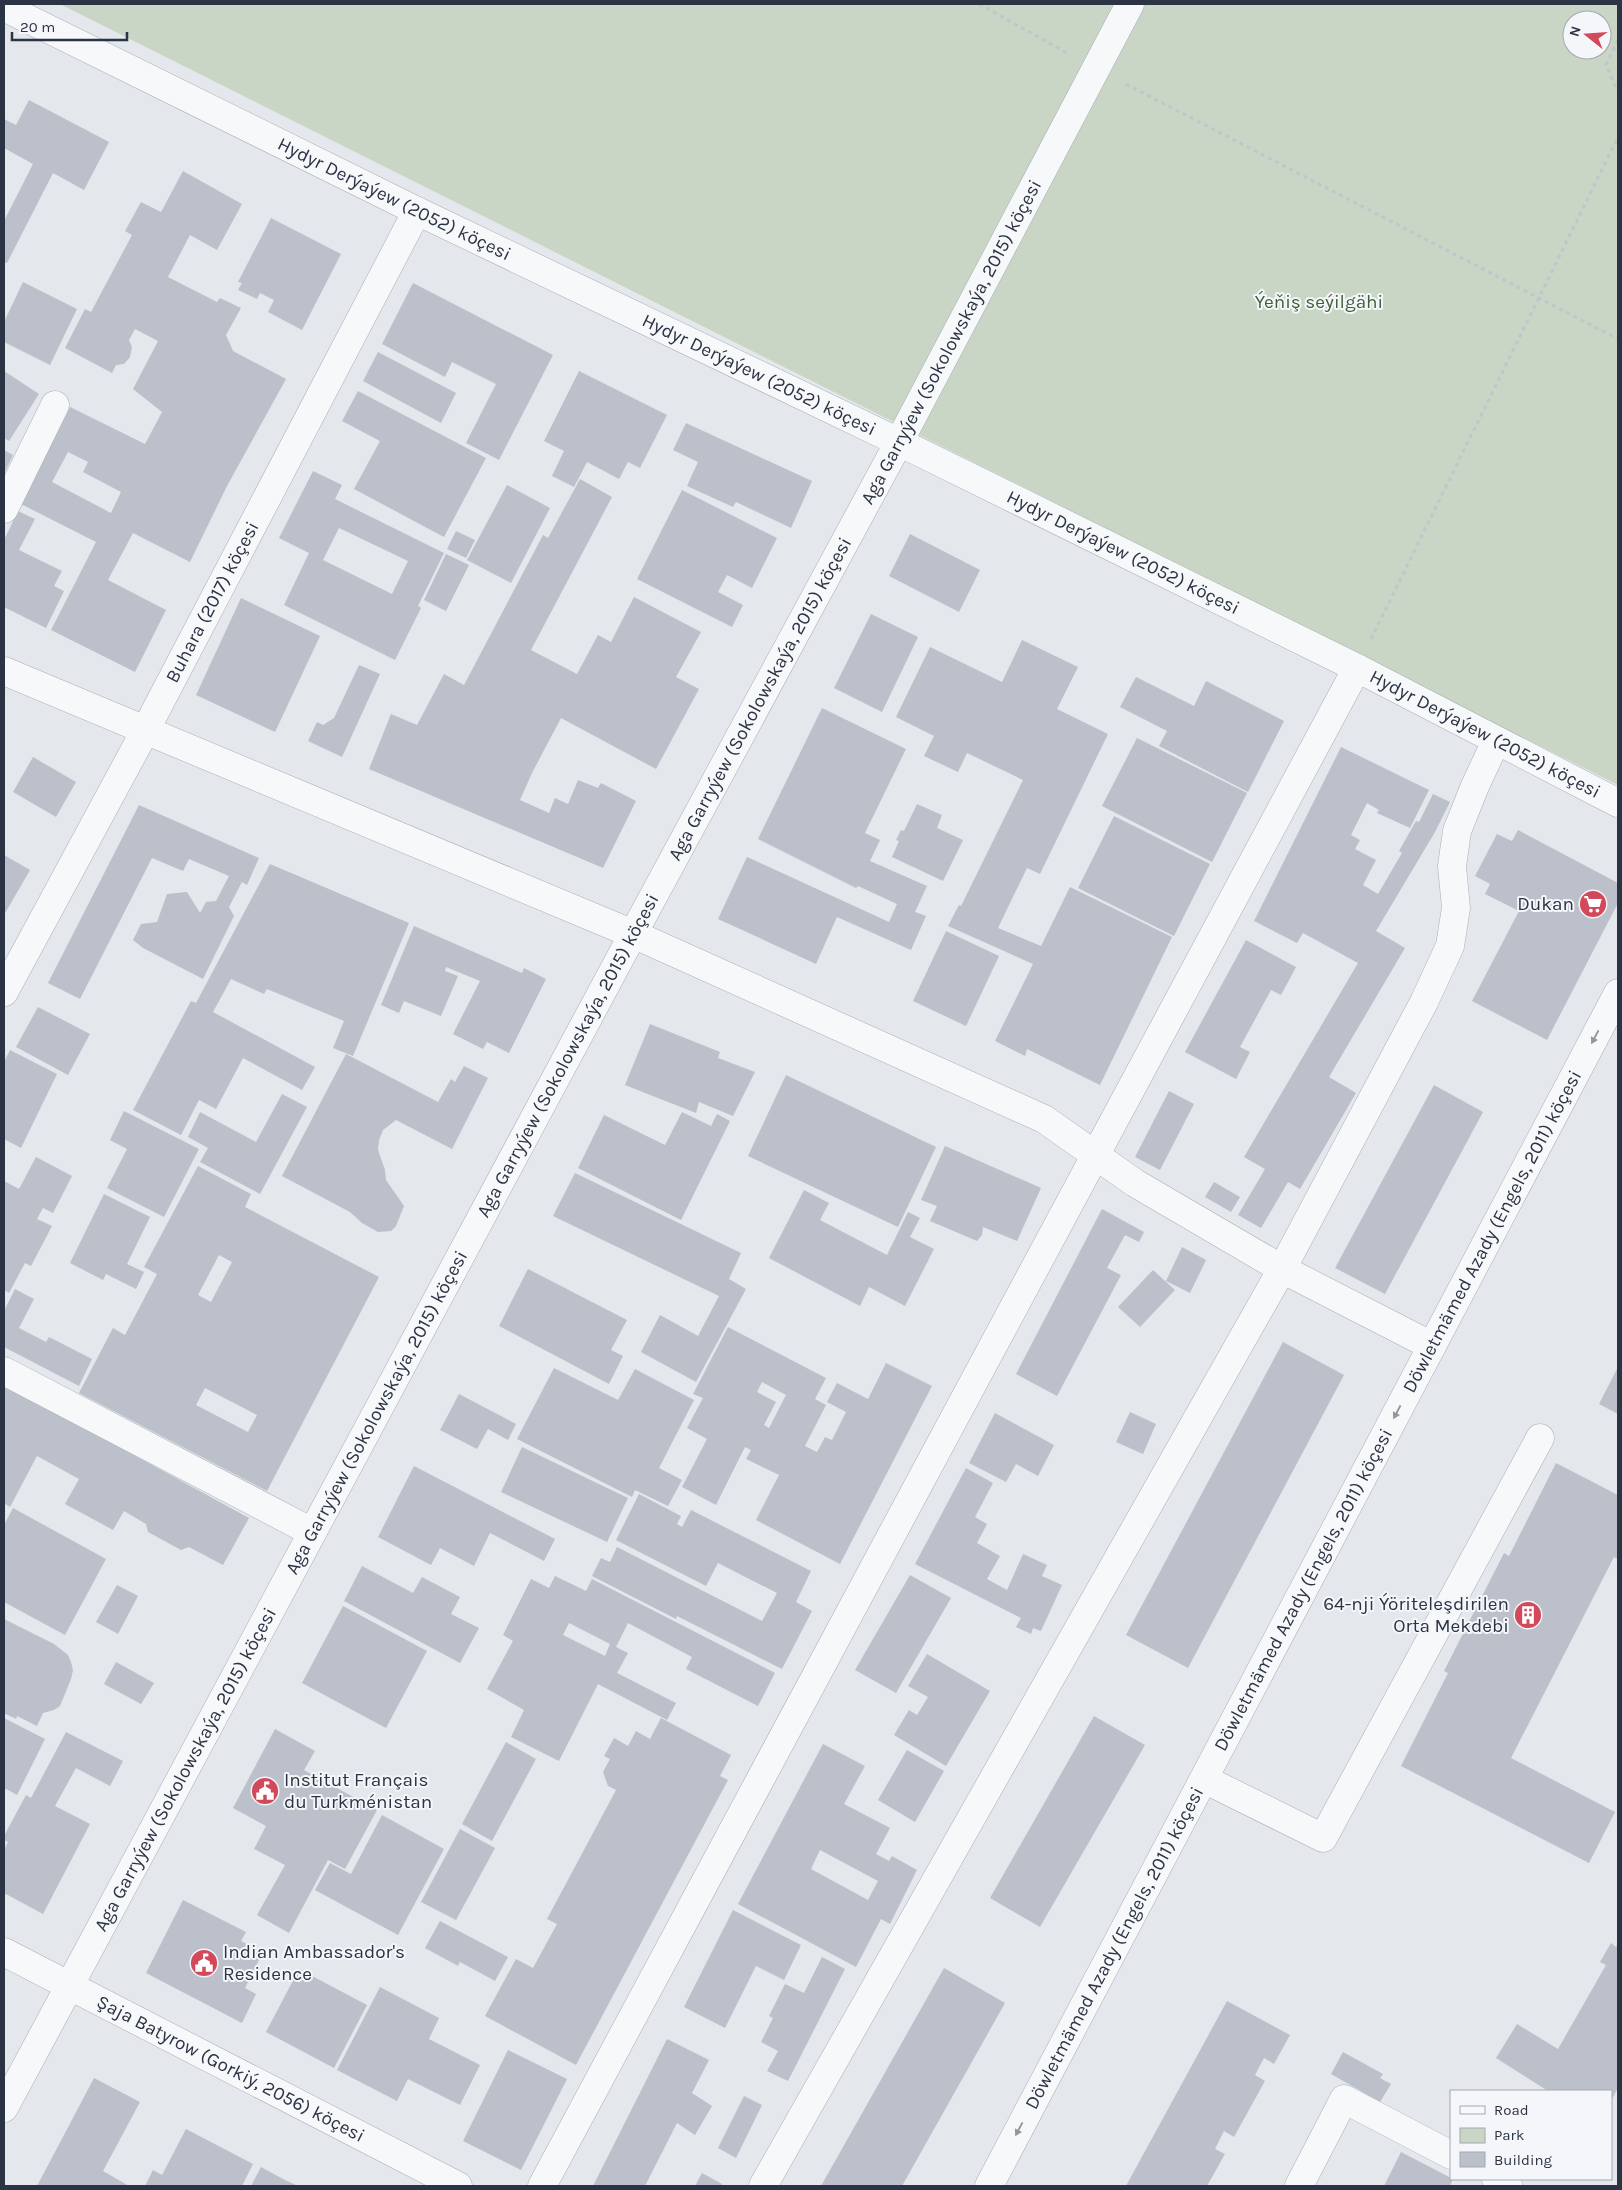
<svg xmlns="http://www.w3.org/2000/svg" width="1622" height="2190" viewBox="0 0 1622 2190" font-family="Karla,sans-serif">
<rect width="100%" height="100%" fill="#e4e7ec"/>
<path fill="#c9d6c5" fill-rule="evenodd" d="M60,4H1618V785ZM1572,20H1602V50H1572Z"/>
<g fill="#bbc0ca" fill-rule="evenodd">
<polygon points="29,100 109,142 84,190 53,173 7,263 4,262 4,221 33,164 4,148 4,119 16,125"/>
<path d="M183,171L242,204L217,250L190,235L168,277L217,302L220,298L241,308L226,335L233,351L286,379L227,486L190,562L133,533L108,580L166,610L135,672L51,630L96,542L21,504L70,407L145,444L162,412L133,389L158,341L135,329L129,340L132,347L130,357L124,364L116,365L112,373L65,348L85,309L91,312L132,235L125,231L141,202L161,212ZM68,452L88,462L83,472L121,492L111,513L52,482Z"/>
<polygon points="271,218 341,254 302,330 268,312 274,300 260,293 257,299 238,290 242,283 238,282"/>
<polygon points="23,282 77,309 50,365 4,342 4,322"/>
<polygon points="413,283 553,355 499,460 466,443 496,384 452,362 445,377 382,344"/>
<polygon points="378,352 456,393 441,423 363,381"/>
<polygon points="4,371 39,394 9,441 4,438"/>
<polygon points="579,371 667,415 640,468 628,462 619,479 587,462 574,487 552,476 564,451 544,441"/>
<polygon points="358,391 486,458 444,537 354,489 380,441 342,421"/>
<polygon points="686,423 812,481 791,528 736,502 733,507 687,486 698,462 673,450"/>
<polygon points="4,450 13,455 4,474"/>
<path d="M313,471L342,485L335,499L444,553L418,606L421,608L395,660L284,605L309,553L279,538ZM339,528L408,561L392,594L323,560Z"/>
<polygon points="580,479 612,497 531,650 577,674 598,635 611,642 634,597 701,632 676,677 699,689 656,769 561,718 532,773 520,800 549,813 555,798 568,804 578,780 598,788 601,783 636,801 603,868 369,769 391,714 417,725 444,674 464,685 543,535 548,538"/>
<polygon points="507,485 550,508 511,583 467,560"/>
<polygon points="682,490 777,538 752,588 727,575 718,592 743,605 732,627 637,579"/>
<polygon points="18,511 35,519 19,550 62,571 54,586 64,591 46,628 4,607 4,540"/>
<polygon points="456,531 475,540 466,558 447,549"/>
<polygon points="910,534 980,570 959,612 889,576"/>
<polygon points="446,554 469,565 446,611 424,600"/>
<polygon points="241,598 320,636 275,732 196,695"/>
<polygon points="871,614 918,637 882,712 834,688"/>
<polygon points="1022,640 1078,667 1057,709 1108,734 1040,874 1027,868 998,928 1041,946 1070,887 1172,937 1100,1085 1027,1049 1025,1056 995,1041 1033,964 948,926 959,905 961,906 1023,780 967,753 958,772 924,756 934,736 896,717 930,647 1002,682"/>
<polygon points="359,665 380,674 342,757 308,741 317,722 323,725 334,718"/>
<polygon points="1136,677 1194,706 1206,681 1284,721 1248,792 1159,746 1167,731 1120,707"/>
<polygon points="822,708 906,749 865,833 880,840 870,861 927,886 915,912 926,916 911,950 837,917 816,964 718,919 747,857 889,922 897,904 858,886 856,888 758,839"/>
<polygon points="1137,738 1247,793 1212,862 1102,806"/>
<polygon points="1341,747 1429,790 1410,828 1377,813 1379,810 1367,803 1351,835 1360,840 1355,849 1376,860 1363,885 1378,894 1402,853 1399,851 1416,821 1419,822 1433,794 1450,802 1435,832 1376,931 1405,948 1329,1077 1356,1093 1300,1189 1288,1182 1261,1228 1238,1215 1265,1169 1244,1157 1358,963 1303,933 1297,943 1254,921"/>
<polygon points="33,757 76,782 56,817 13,792"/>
<polygon points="917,804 942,815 937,828 963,840 943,881 892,857 899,841 896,840 901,830 904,831"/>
<polygon points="139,805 259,858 247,885 242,882 229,907 234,916 203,979 143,948 133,940 141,924 157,922 167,894 187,892 200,913 206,902 216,901 229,876 189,859 183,871 152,858 80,999 48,983"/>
<polygon points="1114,816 1210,864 1174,936 1078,888"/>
<polygon points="1518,830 1618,883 1618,903 1547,1040 1472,1001 1519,911 1485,894 1490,884 1475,876 1497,834 1512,841"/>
<polygon points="4,855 30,870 4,915"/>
<polygon points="270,864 409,923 353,1056 333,1048 344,1021 267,989 264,994 231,979 213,1012 315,1067 302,1090 243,1058 216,1109 199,1100 181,1135 133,1110 191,1001 196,1003"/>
<polygon points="414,926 522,973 524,968 546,979 509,1053 487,1042 483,1049 453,1034 480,981 446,967 445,971 458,976 441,1016 404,1001 399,1013 381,1005"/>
<polygon points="946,931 999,956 966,1026 913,1001"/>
<polygon points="1246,940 1296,967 1281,995 1271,990 1240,1047 1250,1052 1236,1079 1185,1052"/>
<polygon points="38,1007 90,1034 68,1075 16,1047"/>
<polygon points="650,1024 720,1052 718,1058 755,1072 733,1116 699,1102 696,1113 625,1085"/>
<polygon points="10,1050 57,1074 21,1148 4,1139 4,1062"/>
<polygon points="346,1054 438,1102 451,1079 455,1082 464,1066 488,1078 452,1149 396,1120 383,1130 379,1140 378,1150 385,1170 386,1180 404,1206 396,1226 391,1231 378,1232 362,1223 350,1212 282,1176"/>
<polygon points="786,1075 936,1147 898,1227 748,1156"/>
<polygon points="1434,1085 1483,1112 1385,1294 1335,1268"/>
<polygon points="1169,1091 1194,1104 1160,1170 1135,1157"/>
<polygon points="282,1094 307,1107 260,1194 200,1162 208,1148 188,1137 200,1112 256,1142"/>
<polygon points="124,1111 199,1149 164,1217 107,1188 127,1149 110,1140"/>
<polygon points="682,1112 711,1126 717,1114 730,1121 681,1220 578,1168 604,1115 665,1145"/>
<polygon points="945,1146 1041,1188 1017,1241 983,1227 982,1235 977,1241 930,1221 937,1206 921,1200"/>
<polygon points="36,1157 72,1176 53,1213 43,1208 37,1219 52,1226 31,1266 25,1263 9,1293 4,1290 4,1181 19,1189"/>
<path d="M198,1166L251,1194L245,1207L379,1277L267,1491L79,1393L113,1328L125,1335L157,1274L144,1267ZM219,1255L232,1262L211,1302L198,1295ZM205,1388L257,1415L248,1432L196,1405Z"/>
<polygon points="575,1173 741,1253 729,1279 746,1289 696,1382 641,1352 660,1315 698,1336 719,1296 553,1216"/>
<polygon points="1214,1182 1240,1197 1231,1212 1205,1197"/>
<polygon points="804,1190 829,1203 820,1220 887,1255 908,1212 920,1218 910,1237 934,1249 905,1306 869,1287 860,1306 769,1258"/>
<polygon points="104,1194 150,1217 127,1264 144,1272 136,1289 106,1274 103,1280 70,1263"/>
<polygon points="1102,1209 1144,1232 1139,1242 1125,1235 1107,1268 1121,1275 1057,1396 1016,1374"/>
<polygon points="1182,1247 1206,1260 1190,1293 1166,1281"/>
<polygon points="528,1269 627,1320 611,1350 623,1356 609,1384 499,1326"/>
<polygon points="1153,1270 1175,1290 1140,1327 1118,1307"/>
<polygon points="15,1289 34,1299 19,1328 46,1342 49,1337 92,1359 79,1386 4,1347 4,1311"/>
<path d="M728,1327L826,1378L815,1399L826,1405L805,1446L817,1452L825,1437L832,1440L846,1412L827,1402L837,1383L868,1399L886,1363L932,1386L840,1564L756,1520L779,1475L746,1459L751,1450L745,1447L716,1505L682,1487L707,1439L687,1428L703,1398L693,1394ZM762,1382L786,1395L769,1428L764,1425L776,1402L757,1392Z"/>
<polygon points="1283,1342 1344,1375 1188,1668 1126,1635"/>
<polygon points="1618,1367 1618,1414 1599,1404"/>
<polygon points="554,1368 618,1400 635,1369 694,1400 659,1468 682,1480 668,1506 635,1490 632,1497 517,1439"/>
<polygon points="4,1384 249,1518 223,1565 189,1547 181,1550 148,1532 146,1524 124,1511 113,1530 65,1504 79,1479 37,1456 10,1507 4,1503"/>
<polygon points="459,1394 516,1424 508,1440 488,1429 477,1449 440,1430"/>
<polygon points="1130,1412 1156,1424 1143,1454 1116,1442"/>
<polygon points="995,1413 1054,1445 1038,1476 1016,1464 1006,1482 969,1463"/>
<polygon points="522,1447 628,1498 607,1542 501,1492"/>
<polygon points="1556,1463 1618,1495 1618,1559 1614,1557 1511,1758 1615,1812 1589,1863 1401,1766 1448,1673 1444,1671 1504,1553 1509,1556"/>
<polygon points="414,1466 555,1539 544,1561 490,1533 474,1566 440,1548 431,1565 378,1537"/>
<polygon points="966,1468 993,1483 975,1517 987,1524 977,1543 1000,1556 987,1579 1007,1590 1023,1554 1047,1565 1042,1576 1062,1585 1041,1631 1033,1628 1031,1634 1016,1627 1021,1618 915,1564"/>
<polygon points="639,1494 681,1516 677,1524 682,1527 691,1510 811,1571 796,1602 812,1611 782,1669 677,1616 676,1619 592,1576 601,1558 610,1562 617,1547 762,1621 777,1593 718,1563 706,1586 616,1540"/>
<polygon points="13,1508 106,1559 65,1635 4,1602 4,1525"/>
<polygon points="362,1566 413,1593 422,1577 460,1597 451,1614 479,1628 460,1663 344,1601"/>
<polygon points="910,1575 951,1598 896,1693 855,1670"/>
<path d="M555,1576L586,1591L592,1579L775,1673L758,1706L686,1669L692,1657L628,1623L616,1647L628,1653L617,1673L676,1703L667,1720L598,1684L559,1761L511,1737L524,1710L487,1689L513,1641L503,1635L531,1579L549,1588ZM569,1623L610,1644L605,1656L563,1635Z"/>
<polygon points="117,1585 138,1596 118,1634 96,1622"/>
<polygon points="343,1606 427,1651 386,1728 302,1683"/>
<polygon points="4,1619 54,1644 68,1655 71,1662 73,1670 71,1679 60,1706 54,1710 43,1713 37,1726 17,1716 16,1719 4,1713"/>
<polygon points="927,1654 990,1691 946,1766 894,1735 909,1710 917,1715 928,1697 908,1686"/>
<polygon points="116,1662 154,1683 141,1704 104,1684"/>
<polygon points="1094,1716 1145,1745 1040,1927 990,1898"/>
<polygon points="4,1718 45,1739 17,1795 4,1788"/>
<polygon points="661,1718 731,1755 720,1776 728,1780 576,2065 485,2016 516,1959 533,1968 557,1924 547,1919 616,1790 608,1786 603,1772 610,1759 604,1756 614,1738 628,1746 636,1731 650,1739"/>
<polygon points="275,1729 315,1751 304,1770 377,1810 345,1869 328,1860 289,1933 257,1915 285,1865 254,1849 266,1826 233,1808"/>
<polygon points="66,1732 123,1761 110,1786 76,1768 55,1806 90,1824 43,1914 4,1893 4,1850 8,1842 4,1840 4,1836 26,1795 31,1798"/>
<polygon points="506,1742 536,1759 492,1841 462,1824"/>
<path d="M823,1744L865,1766L844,1804L890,1828L876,1854L889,1861L892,1856L917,1870L890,1924L881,1919L856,1967L738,1904ZM820,1850L878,1881L868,1900L811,1869Z"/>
<polygon points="907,1750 944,1771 915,1822 878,1800"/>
<polygon points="382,1815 444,1849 398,1935 315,1890 330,1863 351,1874"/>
<polygon points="460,1829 495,1848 456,1920 421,1902"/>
<polygon points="183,1900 246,1932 241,1941 263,1952 245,1988 256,1994 242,2023 146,1973"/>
<polygon points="733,1910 801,1945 784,1980 756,1966 725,2028 684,2007"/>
<polygon points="440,1921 508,1957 495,1981 460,1962 458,1966 425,1948"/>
<polygon points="1611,1943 1616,1947 1618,1943 1618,2088 1611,2101 1611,2091 1548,2091 1496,2058 1517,2024 1558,2049 1606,1965 1600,1962"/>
<polygon points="822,1957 845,1969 788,2081 767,2071 778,2051 761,2042 773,2018 769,2016 785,1984 804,1993"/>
<polygon points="944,1968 1005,2003 902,2186 821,2186"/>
<polygon points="299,1969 367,2005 334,2068 266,2032"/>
<polygon points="380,1987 439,2018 429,2039 480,2065 460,2105 408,2079 397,2101 337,2070"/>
<polygon points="1227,2001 1290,2035 1274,2064 1264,2058 1255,2075 1265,2081 1234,2137 1224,2131 1215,2149 1225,2154 1207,2186 1126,2186"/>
<polygon points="667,2039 709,2060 692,2093 712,2106 695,2135 677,2123 645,2186 593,2186"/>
<polygon points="508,2050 567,2079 521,2170 463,2141"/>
<polygon points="1343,2052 1383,2074 1380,2078 1391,2084 1380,2102 1331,2074"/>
<polygon points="94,2078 140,2102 103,2171 129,2186 37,2186"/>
<polygon points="744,2096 762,2105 736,2158 718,2148"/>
<polygon points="186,2129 253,2164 242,2186 145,2186 153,2170 162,2175"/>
<polygon points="1401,2152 1453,2179 1450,2186 1384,2186"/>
<polygon points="261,2167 285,2180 298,2186 251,2186"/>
<polygon points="702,2173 722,2184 721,2186 695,2186"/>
</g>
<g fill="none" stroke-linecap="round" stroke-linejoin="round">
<defs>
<g id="minor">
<path id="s1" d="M4,7L417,211L899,442L1357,668L1618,803"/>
<polyline points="4,509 55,405"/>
<polyline points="4,671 633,934 1044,1119 1135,1183 1282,1269 1432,1346"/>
<path id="s2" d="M4,992L145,731L417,211"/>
<polyline points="4,1371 312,1532"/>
<polyline points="1204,1779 1323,1838 1540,1438"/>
<path id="s3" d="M4,1952L458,2186"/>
<path id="s4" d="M4,2108L633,934L899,442L1130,4"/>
<polyline points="1496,2179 1508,2185 1507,2186"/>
<polyline points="542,2186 1357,668"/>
<polyline points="763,2186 1282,1269 1424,1002 1450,946 1456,908 1452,866 1457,831 1475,786 1496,741"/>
<path id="s5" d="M989,2186L1618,993"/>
<polyline points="1299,2186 1344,2099 1451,2155"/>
</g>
</defs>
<use href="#minor" stroke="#a9aeb7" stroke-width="29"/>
<g stroke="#c2c5cb" stroke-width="3" stroke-dasharray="4 4" stroke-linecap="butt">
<polyline points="979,4 1067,53"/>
<polyline points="1618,40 1606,65 1618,92"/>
<polyline points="1126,84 1618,339"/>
<polyline points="1371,639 1618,137"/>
</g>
<use href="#minor" stroke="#f7f8fa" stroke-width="28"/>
</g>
<defs><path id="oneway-solid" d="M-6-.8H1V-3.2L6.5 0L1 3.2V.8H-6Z" transform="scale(1.25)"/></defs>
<g fill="#9196a0">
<use href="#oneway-solid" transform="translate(1595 1037) rotate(118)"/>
<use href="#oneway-solid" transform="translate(1397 1412) rotate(118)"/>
<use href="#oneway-solid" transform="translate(1019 2129) rotate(118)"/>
</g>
<defs>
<symbol id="supermarket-disc" viewBox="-11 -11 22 22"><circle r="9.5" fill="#d1495b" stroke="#f4f6f9"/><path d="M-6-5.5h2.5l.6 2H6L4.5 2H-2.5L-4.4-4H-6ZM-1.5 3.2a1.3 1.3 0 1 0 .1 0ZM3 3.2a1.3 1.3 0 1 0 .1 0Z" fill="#fff"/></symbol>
<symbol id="building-disc" viewBox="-11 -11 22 22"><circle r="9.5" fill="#d1495b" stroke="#f4f6f9"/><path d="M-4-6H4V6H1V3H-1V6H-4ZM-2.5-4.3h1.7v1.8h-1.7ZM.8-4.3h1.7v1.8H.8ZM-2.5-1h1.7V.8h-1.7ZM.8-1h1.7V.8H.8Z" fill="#fff"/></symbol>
<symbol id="civic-disc" viewBox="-11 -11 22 22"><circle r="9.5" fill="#d1495b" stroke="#f4f6f9"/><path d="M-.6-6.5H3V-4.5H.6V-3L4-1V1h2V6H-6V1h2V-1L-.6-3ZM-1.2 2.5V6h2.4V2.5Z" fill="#fff"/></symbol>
</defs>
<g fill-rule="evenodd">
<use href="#supermarket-disc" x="1577" y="888" width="32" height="32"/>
<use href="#building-disc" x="1512" y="1599" width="32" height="32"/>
<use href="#civic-disc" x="249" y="1775" width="32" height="32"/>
<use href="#civic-disc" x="188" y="1947" width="32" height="32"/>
</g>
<g text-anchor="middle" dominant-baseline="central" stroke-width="4" stroke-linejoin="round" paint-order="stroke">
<g font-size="19" fill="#2b3445" stroke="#f4f6f9">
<text stroke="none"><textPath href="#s1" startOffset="435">Hydyr Derýaýew (2052) köçesi</textPath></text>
<text stroke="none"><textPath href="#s4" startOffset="2004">Aga Garryýew (Sokolowskaýa, 2015) köçesi</textPath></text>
<text stroke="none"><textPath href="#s1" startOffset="840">Hydyr Derýaýew (2052) köçesi</textPath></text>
<text stroke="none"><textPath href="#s1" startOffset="1245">Hydyr Derýaýew (2052) köçesi</textPath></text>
<text stroke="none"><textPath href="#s2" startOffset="442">Buhara (2017) köçesi</textPath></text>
<text stroke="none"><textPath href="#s4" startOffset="1599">Aga Garryýew (Sokolowskaýa, 2015) köçesi</textPath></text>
<text stroke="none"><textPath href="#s1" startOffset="1650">Hydyr Derýaýew (2052) köçesi</textPath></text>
<text stroke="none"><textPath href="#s4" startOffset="1194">Aga Garryýew (Sokolowskaýa, 2015) köçesi</textPath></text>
<text stroke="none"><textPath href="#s5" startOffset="1079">Döwletmämed Azady (Engels, 2011) köçesi</textPath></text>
<text stroke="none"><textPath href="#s4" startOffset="789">Aga Garryýew (Sokolowskaýa, 2015) köçesi</textPath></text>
<text stroke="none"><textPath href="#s5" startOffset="674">Döwletmämed Azady (Engels, 2011) köçesi</textPath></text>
<text stroke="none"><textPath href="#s4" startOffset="384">Aga Garryýew (Sokolowskaýa, 2015) köçesi</textPath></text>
<text stroke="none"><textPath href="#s5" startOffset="269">Döwletmämed Azady (Engels, 2011) köçesi</textPath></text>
<text stroke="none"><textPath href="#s3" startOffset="255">Şaja Batyrow (Gorkiý, 2056) köçesi</textPath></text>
</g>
<g font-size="19" fill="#3f6138" stroke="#f4f6f9">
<text x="1319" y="302">Ýeňiş seýilgähi</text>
</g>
<g font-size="19" fill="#2b3445" stroke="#f4f6f9" text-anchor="end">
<text x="1574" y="904">Dukan</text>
<text x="1509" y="1604">64-nji Ýöriteleşdirilen<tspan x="1509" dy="22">Orta Mekdebi</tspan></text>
<text x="284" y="1780" text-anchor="start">Institut Français<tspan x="284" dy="22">du Turkménistan</tspan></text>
<text x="223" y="1952" text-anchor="start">Indian Ambassador's<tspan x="223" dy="22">Residence</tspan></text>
</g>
</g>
<rect width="1622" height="2190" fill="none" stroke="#2b3445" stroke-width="10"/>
<rect x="1450" y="2090" width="162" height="90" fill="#f4f6f9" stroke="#a4a8b1"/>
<rect x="1460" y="2106" width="25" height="8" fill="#f7f8fa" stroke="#a4a8b1"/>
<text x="1494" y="2115" font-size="15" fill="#2b3445">Road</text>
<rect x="1460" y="2128" width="25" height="15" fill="#c9d6c5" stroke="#a4a8b1"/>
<text x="1494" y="2140" font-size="15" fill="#2b3445">Park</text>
<rect x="1460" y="2152" width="25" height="15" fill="#bbc0ca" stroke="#a4a8b1"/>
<text x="1494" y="2165" font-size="15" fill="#2b3445">Building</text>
<g transform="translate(1587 35) rotate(287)"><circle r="24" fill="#f4f6f9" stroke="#a4a8b1"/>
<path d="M0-4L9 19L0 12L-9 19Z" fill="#d1495b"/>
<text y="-8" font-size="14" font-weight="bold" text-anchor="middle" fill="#2b3445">N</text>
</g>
<path d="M12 32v8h115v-8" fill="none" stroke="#2b3445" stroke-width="2.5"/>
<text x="20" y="32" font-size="15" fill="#2b3445" stroke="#f4f6f9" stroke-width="4" paint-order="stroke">20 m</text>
</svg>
